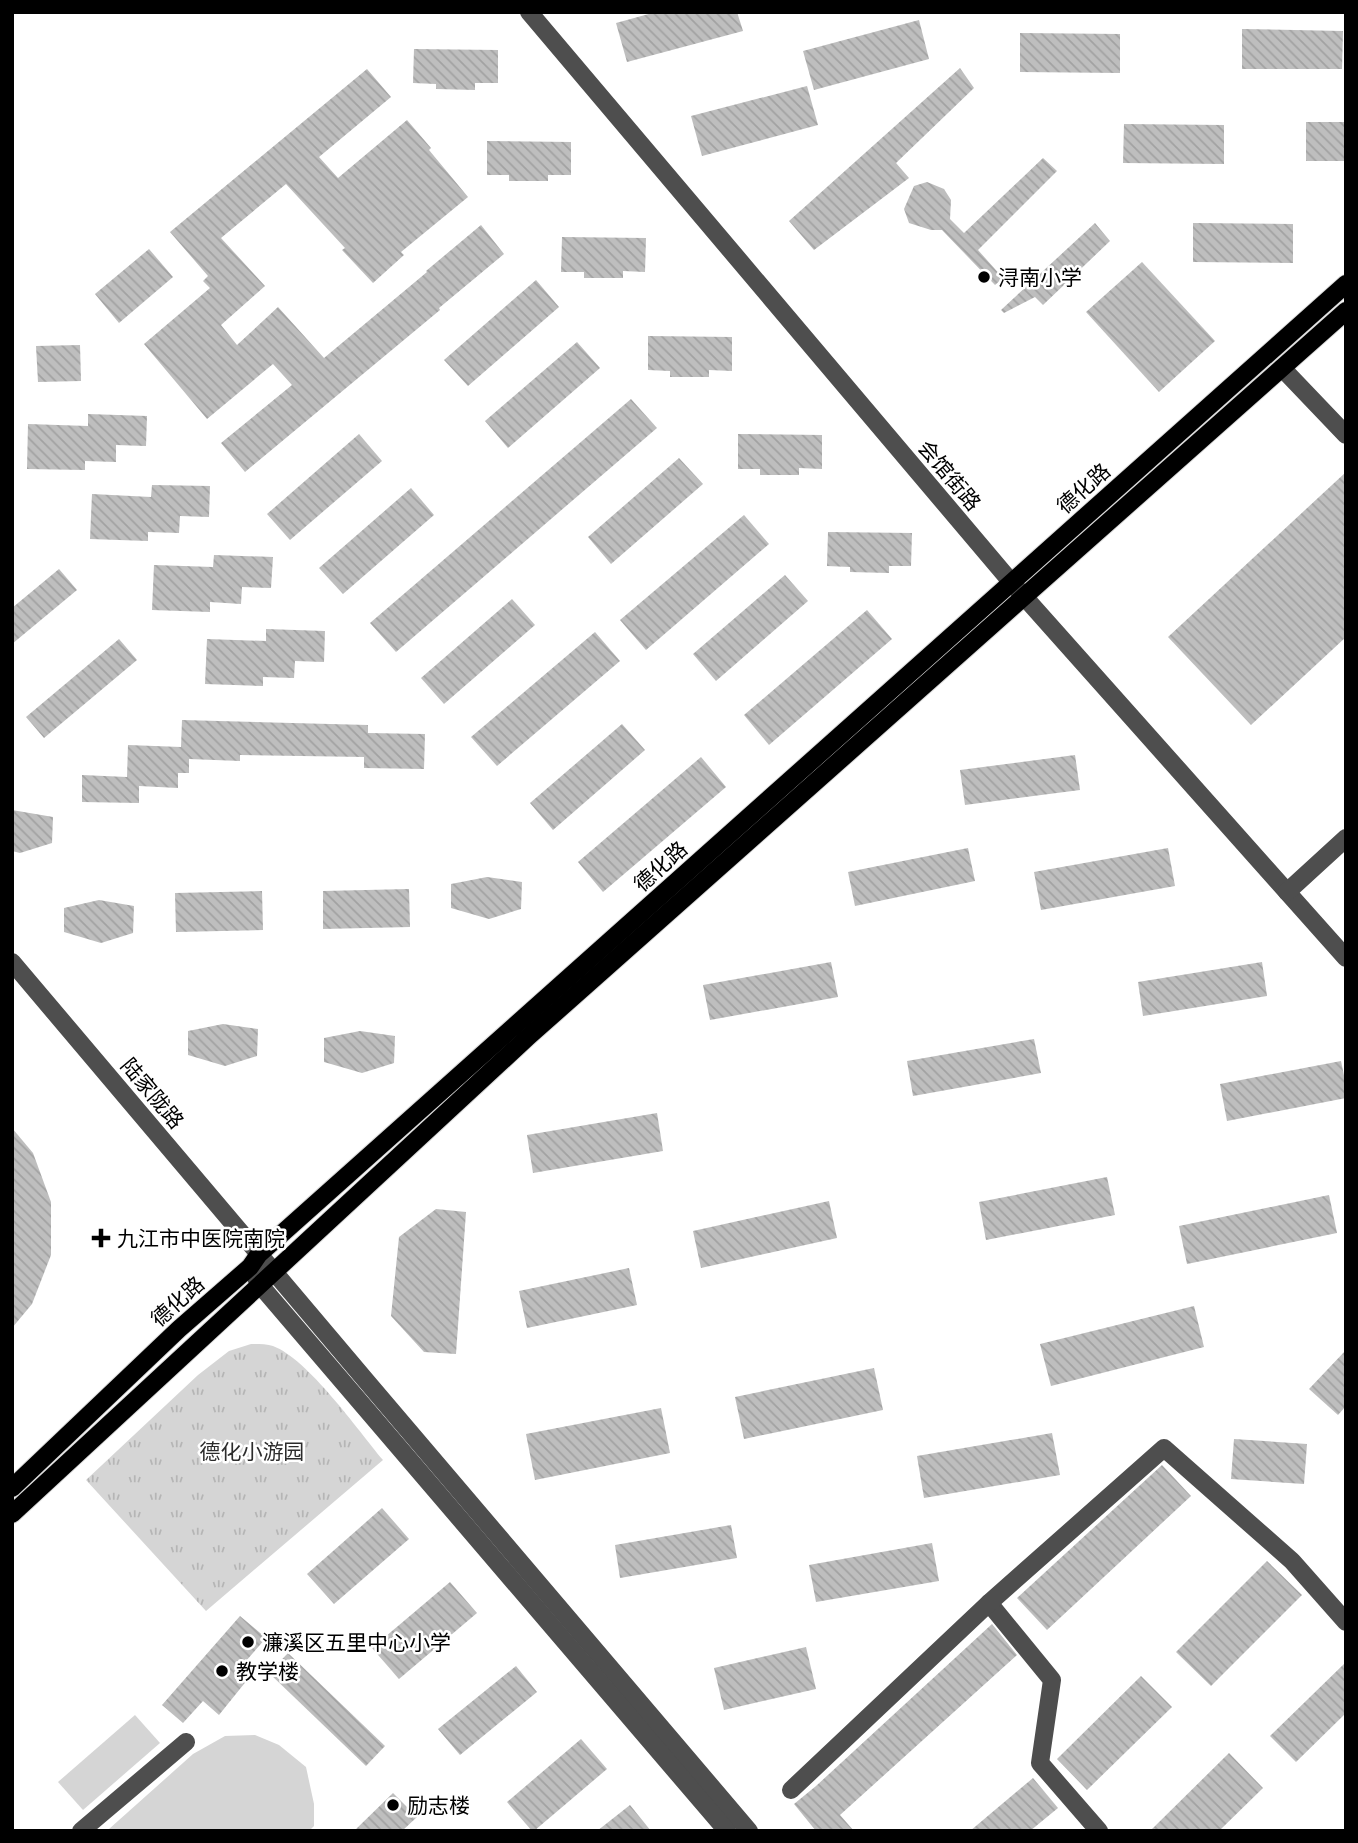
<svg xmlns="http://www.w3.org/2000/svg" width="1358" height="1843" viewBox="0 0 1358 1843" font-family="Ubuntu,'Noto Sans SC',sans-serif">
<defs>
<pattern id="park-tufts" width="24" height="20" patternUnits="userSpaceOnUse" patternTransform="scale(1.75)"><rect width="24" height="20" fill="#d5d5d5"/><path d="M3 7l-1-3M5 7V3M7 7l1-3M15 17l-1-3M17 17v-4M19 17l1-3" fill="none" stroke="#b5b5b5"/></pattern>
<pattern id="building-back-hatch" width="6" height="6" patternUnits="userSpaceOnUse" patternTransform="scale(1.75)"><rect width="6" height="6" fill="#bebebe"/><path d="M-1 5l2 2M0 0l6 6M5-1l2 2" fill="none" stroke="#a2a2a2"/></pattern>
</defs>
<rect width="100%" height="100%" fill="#fff"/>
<g fill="#d5d5d5">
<polygon points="135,1715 160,1743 83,1810 58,1782"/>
<polygon points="255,1735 279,1745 306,1767 314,1804 314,1826 309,1831 110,1831 109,1829 193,1754 225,1736"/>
</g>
<path fill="url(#park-tufts)" d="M251,1344C258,1344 267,1344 273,1346C308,1359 358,1430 383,1460L206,1611L86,1480L198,1375L229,1351Z"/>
<g fill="url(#building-back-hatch)">
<polygon points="656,12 737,12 743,31 627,62 616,23"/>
<polygon points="919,20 929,59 814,90 803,51"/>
<polygon points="1242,29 1343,31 1342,69 1242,69"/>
<polygon points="1020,33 1120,34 1120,73 1020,72"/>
<polygon points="414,49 498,50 498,83 475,83 475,90 436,89 436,84 413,83"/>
<polygon points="960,68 974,88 896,163 909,178 814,250 789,221"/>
<polygon points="367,69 391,97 319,157 338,178 407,120 431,148 429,150 468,197 401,252 404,255 373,283 342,250 345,248 286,184 221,238 265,286 221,325 237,345 278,307 324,358 427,272 426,271 481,225 504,254 439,308 440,310 245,472 221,443 292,385 273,364 207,419 144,344 210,288 203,281 208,276 170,232"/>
<polygon points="807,86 818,125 702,156 691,116"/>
<rect x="1306" y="122" width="40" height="39"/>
<polygon points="1124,124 1224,125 1224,164 1123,163"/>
<polygon points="487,141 571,142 571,175 548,175 548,181 509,181 509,175 487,175"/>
<polygon points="1043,158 1057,171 978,250 1003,278 995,285 942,230 931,230 909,223 904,209 914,186 927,182 944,189 951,200 950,219 964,233"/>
<polygon points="1095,223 1110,241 1043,305 1035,297 1004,313 1001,310"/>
<polygon points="1193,223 1293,224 1293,263 1193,262"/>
<polygon points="562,237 646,238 645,272 623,271 623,278 584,278 584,272 561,272"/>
<polygon points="149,249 173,277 119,323 95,294"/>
<polygon points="1142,262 1215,341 1159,392 1086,312"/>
<polygon points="536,280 559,307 468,386 444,360"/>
<polygon points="648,336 732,337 732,371 709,370 709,377 670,377 670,371 648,370"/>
<polygon points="577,342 600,368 508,448 485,421"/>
<polygon points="80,345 81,381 38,382 36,346"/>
<polygon points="631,399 657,428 396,652 370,623"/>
<polygon points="88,414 147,416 146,446 116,445 116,462 85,461 85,470 27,469 28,424 88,426"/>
<polygon points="359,434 382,461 290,540 267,514"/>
<polygon points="738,434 822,435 822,469 799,468 799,475 760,475 760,469 738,469"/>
<polygon points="679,458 703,484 611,564 588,537"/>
<polygon points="1346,472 1346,637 1251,725 1168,637"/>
<polygon points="152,485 210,486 209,517 180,516 179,533 148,532 148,541 90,539 92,494 151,497"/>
<polygon points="411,488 434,515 343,594 319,568"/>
<polygon points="744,515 769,544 646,650 620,620"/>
<polygon points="828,532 912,533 911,566 889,566 889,573 850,572 850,567 827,566"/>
<polygon points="214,555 273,557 271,588 242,587 241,604 210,602 210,612 152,610 154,565 213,567"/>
<polygon points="59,569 77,590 12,644 12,608"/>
<polygon points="785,575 808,601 716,681 693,654"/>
<polygon points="512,599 535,625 444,704 421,678"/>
<polygon points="867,610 892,639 769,745 744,715"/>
<polygon points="266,629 325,631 324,662 295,661 294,678 263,677 263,686 205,684 207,639 266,641"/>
<polygon points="595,632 620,661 497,766 471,737"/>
<polygon points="119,639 137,660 44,738 26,717"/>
<polygon points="182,720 368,725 368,733 425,734 424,769 364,768 364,757 240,755 240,761 189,759 189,773 178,773 178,788 139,786 139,803 82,802 82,775 127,777 128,745 181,747"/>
<polygon points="622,724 645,750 553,830 530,803"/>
<polygon points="1075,755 1080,790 965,805 960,770"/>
<polygon points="701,757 726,787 603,892 578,862"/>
<polygon points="12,810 53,817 52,843 20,853 12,851"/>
<polygon points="968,848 975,881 855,906 848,872"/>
<polygon points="1168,848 1175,886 1041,910 1034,872"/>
<polygon points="487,877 522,882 521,909 489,919 451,908 451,884"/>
<polygon points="409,889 410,927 323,929 323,891"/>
<polygon points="262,891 263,930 176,932 175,893"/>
<polygon points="99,900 134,906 133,933 101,943 64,932 64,908"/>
<polygon points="831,962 838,997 710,1020 703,985"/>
<polygon points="1262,962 1267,996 1143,1016 1138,982"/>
<polygon points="223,1024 258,1029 257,1056 225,1066 188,1055 188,1031"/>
<polygon points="360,1031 395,1036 394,1063 362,1073 324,1062 324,1038"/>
<polygon points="1034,1039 1041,1073 913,1096 907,1061"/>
<polygon points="1341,1061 1346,1085 1346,1098 1227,1121 1220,1084"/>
<polygon points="657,1113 663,1151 533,1173 527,1135"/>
<polygon points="12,1128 33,1153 51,1202 51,1255 32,1304 12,1328"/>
<polygon points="1107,1177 1115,1215 986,1240 979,1202"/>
<polygon points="1329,1195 1337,1233 1187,1264 1179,1226"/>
<polygon points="829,1201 837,1238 701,1268 693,1231"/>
<polygon points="436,1209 466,1212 456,1354 424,1352 391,1316 399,1237"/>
<polygon points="629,1268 637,1305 527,1328 519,1291"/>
<polygon points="1194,1306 1204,1347 1051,1386 1040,1344"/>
<polygon points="1346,1350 1346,1406 1338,1415 1309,1389"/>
<polygon points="874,1368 883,1410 744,1439 735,1397"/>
<polygon points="661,1408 670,1453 535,1480 526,1434"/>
<polygon points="1052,1433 1060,1475 924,1498 917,1456"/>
<polygon points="1234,1439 1307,1444 1304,1484 1231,1479"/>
<polygon points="1162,1465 1191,1496 1047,1630 1017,1598"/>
<polygon points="382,1508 409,1539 334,1604 307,1574"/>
<polygon points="731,1525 737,1558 620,1578 615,1545"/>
<polygon points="932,1543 939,1581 816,1602 809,1565"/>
<polygon points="1267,1561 1302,1595 1211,1686 1176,1652"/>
<polygon points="450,1582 477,1613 399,1679 372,1648"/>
<polygon points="240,1616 266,1638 246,1661 256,1669 219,1715 203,1701 183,1723 162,1705"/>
<polygon points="992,1624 1017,1655 840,1815 854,1831 816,1831 794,1804 816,1786"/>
<polygon points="806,1647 816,1689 724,1710 714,1668"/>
<polygon points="288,1653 385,1746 366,1766 269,1673"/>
<polygon points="1346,1662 1346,1713 1296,1762 1270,1736"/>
<polygon points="516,1666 537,1692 460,1755 438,1729"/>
<polygon points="1141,1676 1172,1707 1087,1790 1057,1759"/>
<polygon points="581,1739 607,1769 534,1831 532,1831 507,1802"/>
<polygon points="1229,1753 1263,1788 1219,1831 1150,1831"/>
<polygon points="1033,1778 1058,1808 1030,1831 970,1831"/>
<polygon points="393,1793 417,1817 402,1831 354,1831"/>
<polygon points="630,1805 651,1831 597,1831"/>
</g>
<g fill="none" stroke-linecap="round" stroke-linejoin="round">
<defs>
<g id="major">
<polyline points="12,1488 179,1329 250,1267 259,1254 1346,284"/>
<polyline points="12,1514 529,1036 1346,311"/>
</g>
</defs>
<use href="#major" stroke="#dbdbdb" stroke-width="20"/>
<g stroke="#4e4e4e" stroke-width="18">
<polyline points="529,12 1012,583 1346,958"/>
<polyline points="1282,368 1346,435"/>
<polyline points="1287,892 1346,838"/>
<polyline points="12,962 368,1383 749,1831"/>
<polyline points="250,1267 260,1285 727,1831"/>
<polyline points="989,1603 1052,1680 1040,1763 1099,1831"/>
<polyline points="791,1790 989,1603 1164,1448 1292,1561 1346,1622"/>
<polyline points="81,1831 186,1742"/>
</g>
<use href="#major" stroke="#000" stroke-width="18"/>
</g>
<g fill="#000" stroke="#fff" stroke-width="2.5">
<circle cx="984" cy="277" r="7"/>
<path d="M97.5 1227.5h7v7h7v7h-7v7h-7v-7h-7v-7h7z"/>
<circle cx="248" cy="1642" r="7"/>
<circle cx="222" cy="1671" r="7"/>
<circle cx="393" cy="1805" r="7"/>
</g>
<g text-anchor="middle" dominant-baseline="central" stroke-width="5" stroke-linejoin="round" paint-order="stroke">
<g font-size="21" fill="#000" stroke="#fff" text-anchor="start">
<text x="998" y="277">浔南小学</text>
<text x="117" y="1238">九江市中医院南院</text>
<text x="262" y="1642">濂溪区五里中心小学</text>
<text x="236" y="1671">教学楼</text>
<text x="407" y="1805">励志楼</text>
</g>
<g font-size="21" fill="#000" stroke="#fff">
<text transform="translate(950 475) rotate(50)">会馆街路</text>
<text transform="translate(1083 488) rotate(-42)">德化路</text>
<text transform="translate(660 866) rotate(-42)">德化路</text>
<text transform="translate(153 1093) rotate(50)">陆家陇路</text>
<text transform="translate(177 1301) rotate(-42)">德化路</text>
</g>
<g font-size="21" fill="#2c2c2c" stroke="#fff">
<text x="252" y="1451">德化小游园</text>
</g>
</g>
<rect width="1358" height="1843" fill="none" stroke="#000000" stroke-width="28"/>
</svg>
